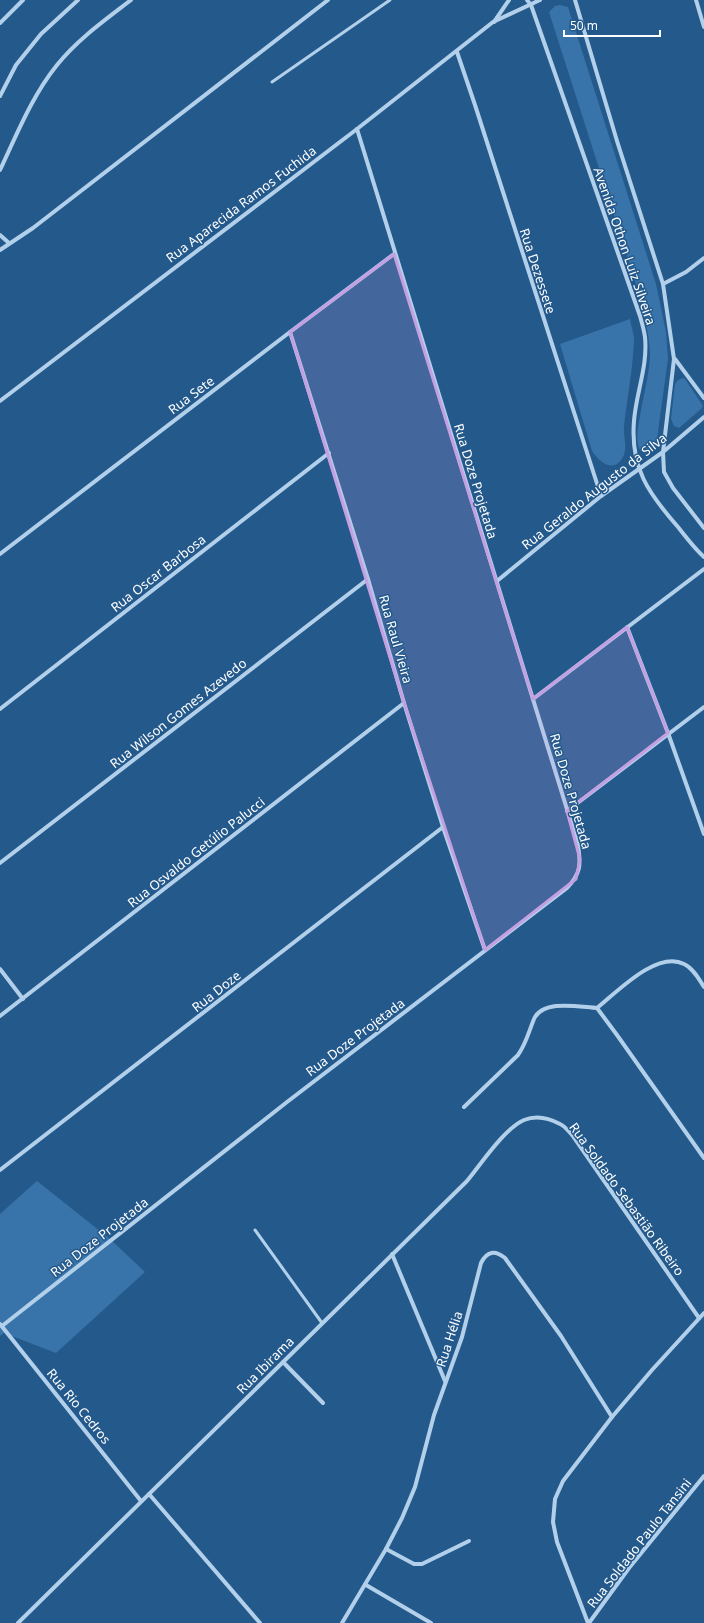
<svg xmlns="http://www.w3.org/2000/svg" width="704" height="1623" viewBox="0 0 704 1623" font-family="'Noto Sans',sans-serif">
<rect width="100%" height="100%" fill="#24598c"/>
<g fill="#3874a9">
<path d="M560,5L568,7L656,284L666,332L668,359L656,446C654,453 645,457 640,450C635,441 638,426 640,416C643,398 650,371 650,353C649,331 643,311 638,290L549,12L555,6Z"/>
<path d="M630,319C631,326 634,333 634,340C633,369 627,398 624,426C623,436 628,448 623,457C614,474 599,462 592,451L560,344Z"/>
<polygon points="683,378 685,379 703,406 701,409 679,428 674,426 671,419 675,384 678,380"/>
<polygon points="37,1181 110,1239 145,1272 56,1353 4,1333 0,1336 0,1214"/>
</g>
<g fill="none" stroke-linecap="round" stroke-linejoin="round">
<g stroke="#b3d0eb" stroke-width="3">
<polyline points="272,82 390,0"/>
<polyline points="255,1230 322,1323"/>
</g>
<g stroke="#b3d0eb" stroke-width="4">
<path d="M527,0L531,5L640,316C642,323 644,330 645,337C648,366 636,393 634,421C630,468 649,494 678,527C686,537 694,548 704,557"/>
<polyline points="575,0 617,141 663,284 674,359 663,452 664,472 673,488 704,528"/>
<polyline points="696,0 704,27"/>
<polyline points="494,22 509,0"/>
<polyline points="0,23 23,0"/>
<polyline points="457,52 475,105 601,496"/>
<polyline points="0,96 16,65 41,34 78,0"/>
<path d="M0,170C17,134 32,96 57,65C78,39 105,20 131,0"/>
<polyline points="0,235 9,243"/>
<polyline points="0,250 33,228 328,0"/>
<polyline points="663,284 686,272 704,258"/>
<polyline points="290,332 368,579 404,703 443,827 485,950"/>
<polyline points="675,359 704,398"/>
<polyline points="0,401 357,129 493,22 540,0"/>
<polyline points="0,554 290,332 394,254"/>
<polyline points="497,581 601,496 663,452 704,417"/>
<polyline points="627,627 668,733 704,834"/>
<polyline points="533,699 704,569"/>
<polyline points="0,709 329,453"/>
<polyline points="567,811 704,707"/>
<polyline points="0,863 368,579"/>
<polyline points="0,969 23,999"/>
<polyline points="597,1008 617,1035 704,1158"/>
<polyline points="0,1016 404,703"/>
<path d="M464,1107L518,1055C526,1044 529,1031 534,1019C543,999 579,1007 597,1008C617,992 657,950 684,964C693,968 699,979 704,987"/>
<polyline points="0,1170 443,827"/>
<polyline points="392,1254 445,1381"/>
<polyline points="0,1324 141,1501"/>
<path d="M2,1326L287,1102L567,888C581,873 581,865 578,845L357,129"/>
<polyline points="283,1362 323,1403"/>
<polyline points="149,1494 260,1623"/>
<polyline points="386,1549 414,1564 422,1564 469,1541"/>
<polyline points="366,1585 431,1623"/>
<path d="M18,1623L467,1181C481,1164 505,1128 524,1120C536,1115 549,1118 560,1124C565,1126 569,1132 573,1136L699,1318"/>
<path d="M342,1623L386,1549L402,1518L415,1487L434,1415L462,1337L481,1263C487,1251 495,1250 505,1258L561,1336L612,1417"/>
<polyline points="588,1623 557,1542 553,1522 555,1499 563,1481 612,1417 652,1370 704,1313"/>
<polyline points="589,1623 629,1568 704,1476"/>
</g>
</g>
<path fill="#c4a0e2" fill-opacity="0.2" stroke="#c4a0e2" stroke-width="3" stroke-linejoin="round" d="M394,254L533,699L627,627L668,733L567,811L580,859L576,879L485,950L404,703L290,332Z"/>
<g text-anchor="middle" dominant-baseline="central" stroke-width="3" stroke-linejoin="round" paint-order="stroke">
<g font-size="13" fill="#fff" stroke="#24598c">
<text transform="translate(241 204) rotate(-37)">Rua Aparecida Ramos Fuchida</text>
<text transform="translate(625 246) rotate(71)">Avenida Othon Luiz Silveira</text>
<text transform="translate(538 271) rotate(72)">Rua Dezessete</text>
<text transform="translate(191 395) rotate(-37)">Rua Sete</text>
<text transform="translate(476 481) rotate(73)">Rua Doze Projetada</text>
<text transform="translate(594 491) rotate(-38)">Rua Geraldo Augusto da Silva</text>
<text transform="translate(158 573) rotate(-38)">Rua Oscar Barbosa</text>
<text transform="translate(396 639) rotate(74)">Rua Raul Vieira</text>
<text transform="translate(178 713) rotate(-38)">Rua Wilson Gomes Azevedo</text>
<text transform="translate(571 791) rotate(74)">Rua Doze Projetada</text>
<text transform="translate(196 852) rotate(-38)">Rua Osvaldo Getúlio Palucci</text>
<text transform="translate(216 991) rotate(-38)">Rua Doze</text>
<text transform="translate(355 1037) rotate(-37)">Rua Doze Projetada</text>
<text transform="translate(627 1199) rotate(54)">Rua Soldado Sebastião Ribeiro</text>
<text transform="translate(99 1237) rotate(-38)">Rua Doze Projetada</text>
<text transform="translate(449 1339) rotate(-72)">Rua Hélia</text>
<text transform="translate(265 1365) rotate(-45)">Rua Ibirama</text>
<text transform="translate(79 1406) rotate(51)">Rua Rio Cedros</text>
<text transform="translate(639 1543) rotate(-52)">Rua Soldado Paulo Tansini</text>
</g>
</g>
<path d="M564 30v6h96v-6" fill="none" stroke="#ffffff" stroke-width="2"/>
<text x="570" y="30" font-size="12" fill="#ffffff" stroke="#24598c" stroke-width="3" paint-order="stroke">50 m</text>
</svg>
